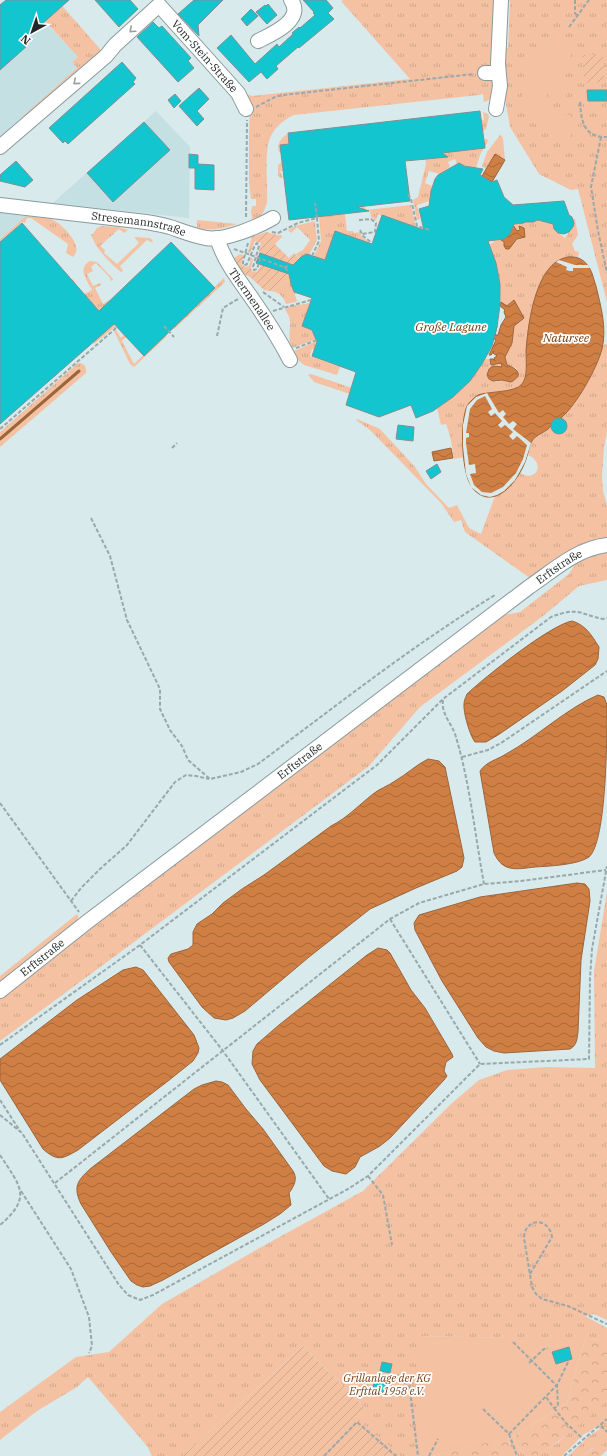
<svg xmlns="http://www.w3.org/2000/svg" width="607" height="1456" viewBox="0 0 607 1456" font-family="'IBM Plex Serif',serif">
<defs>
<pattern id="grass-tufts" width="24" height="20" patternUnits="userSpaceOnUse"><rect width="24" height="20" fill="#f4c2a3"/><path d="M3 7l-1-3M5 7V3M7 7l1-3M15 17l-1-3M17 17v-4M19 17l1-3" fill="none" stroke="#d1a78c"/></pattern>
<pattern id="forest-crowns" width="20" height="18" patternUnits="userSpaceOnUse"><rect width="20" height="18" fill="#f4c2a3"/><path d="M2 6a3 3 0 1 1 6 0M12 15a3 3 0 1 1 6 0" fill="none" stroke="#d1a78c"/></pattern>
<pattern id="garden-furrows" width="10" height="10" patternUnits="userSpaceOnUse"><rect width="10" height="10" fill="#f4c2a3"/><path d="M-1 1l2-2M0 10L10 0M9 11l2-2" fill="none" stroke="#d1a78c"/></pattern>
<pattern id="water-waves" width="16" height="10" patternUnits="userSpaceOnUse"><rect width="16" height="10" fill="#d07f44"/><path d="M0 5q4-4 8 0t8 0" fill="none" stroke="#a86839"/></pattern>
</defs>
<rect width="100%" height="100%" fill="#d8eaec"/>
<g fill="#c4e0e2">
<polygon points="6,0 49,0 58,10 45,22 78,57 72,62 77,68 0,137 0,4"/>
<polygon points="156,111 190,147 189,218 53,203"/>
<polygon points="0,213 26,216 0,239"/>
</g>
<g fill="url(#grass-tufts)">
<polygon points="57,0 101,50 24,120 22,117 77,68 72,62 78,57 45,21 58,10"/>
<path d="M343,0H497C496,16 498,87 492,97C490,100 487,101 484,102L483,94L479,95L294,115C284,119 274,128 270,138C264,151 268,187 267,203C263,212 265,216 252,219L251,212L252,206H256V199H251L249,182V135L250,105L243,93L252,96L410,79L341,1Z"/>
<polygon points="505,0 607,0 607,302 578,189 571,190 539,174 510,127 504,93 501,48 508,48 510,1"/>
<path d="M483,112L488,114L489,117L486,129L482,132L280,146L283,154L279,152C276,145 281,138 287,134L289,141L484,120Z"/>
<polygon points="500,135 502,136 503,139 505,160 495,154 486,169 482,166 487,152"/>
<polygon points="482,139 487,139 488,141 480,155 476,168 457,164 455,159 448,162 450,167 440,174 429,171 425,183 432,186 430,200 429,201 417,205 420,219 417,220 413,200 418,197 426,164 425,155 280,171 283,178 280,178 278,175 278,165 283,161 281,169"/>
<polygon points="362,203 366,210 411,205 416,227 378,214 376,221 371,217 370,211 362,211 361,207"/>
<polygon points="355,212 354,213 345,214 347,231 353,231 354,233 360,232 361,236 371,244 335,232 325,260 314,256 321,241 319,215"/>
<path d="M26,216C34,217 43,217 51,219C60,222 80,242 76,252C76,254 74,255 73,257L66,253L68,244L31,218H27L25,223L22,222L0,241V239Z"/>
<path d="M572,219H575L578,235L572,244L575,251L579,252L578,257C536,252 529,319 527,348C526,358 529,376 522,384C512,397 484,386 469,403C464,423 462,437 464,457L454,459C452,447 451,436 446,424L441,425L437,408C457,395 472,380 485,359H490L491,365L501,363L502,367L493,366L488,369L487,375L491,380L496,382L503,380L511,382L516,380L518,375L516,368L507,365C504,353 510,351 512,341C515,327 514,314 514,300L507,306L501,302C500,281 496,264 489,245L496,240H501L508,249C513,244 521,238 525,231L519,226L520,230L517,231L513,225L512,220L515,224L524,223L526,221L533,222L538,220L553,224L554,229L565,238L573,227Z"/>
<path d="M197,220L237,224C223,229 212,231 197,228Z"/>
<polygon points="315,221 317,240 309,255 305,255 299,258 296,254 303,250 310,240 297,227 291,233 288,230 295,226"/>
<path d="M102,226L118,227L128,230L124,233L119,229L100,246L105,250L104,253L117,264L139,243L135,238V237L150,238L152,240L153,243L147,240L120,266L123,271L121,272C111,264 94,247 91,234H93L97,228Z"/>
<path d="M90,261L97,262L113,279V280L111,281L110,278L96,263L91,267L93,271L87,274L93,286L100,283L101,285L95,288L103,304L109,300L114,305L124,296L120,291L121,290C126,290 132,297 132,302L127,297L109,315L115,327L94,344L88,333L95,332L93,323L84,324V322L91,321L79,297H70V295L78,294L74,286L65,287L66,285L73,279L82,298L85,296L84,294L92,290C87,280 77,268 90,261Z"/>
<polygon points="224,278 225,282 174,329 171,326 174,325"/>
<path d="M290,279L293,290L296,292L295,295L297,301L296,302L286,304C283,296 279,292 270,291Z"/>
<path d="M310,303L302,326L312,330L316,339L292,348C285,334 296,323 285,310L287,307Z"/>
<polygon points="144,315 146,317 122,341 134,364 163,336 163,331 167,336 134,367 130,364 114,331 116,330 121,338"/>
<polygon points="317,341 314,350 312,349 310,356 340,367 337,375 304,365 298,360 294,351"/>
<path d="M607,344V432L604,447L602,477L603,491L607,506V541L533,579L527,576L465,532L461,520L454,522L441,503L370,430L356,420L357,419L380,429L415,467L426,484L449,508L457,505L469,528L481,534L495,496L507,489L520,473C536,483 546,463 528,455L532,441L537,436L551,426L554,421L559,419L571,406L581,392L595,366L603,345Z"/>
<path d="M78,363C84,363 87,367 86,373L0,447V432Z"/>
<polygon points="311,374 352,388 350,394 314,382 308,375"/>
<polygon points="607,549 607,580 579,586 543,616 420,707 369,766 130,945 0,1041 0,997 498,616 520,612 569,574 578,559"/>
<polygon points="607,892 607,1320 594,1314 585,1316 607,1328 607,1340 421,1336 421,1456 400,1456 357,1419 366,1409 303,1346 183,1456 152,1456 147,1446 88,1377 77,1387 37,1411 0,1440 0,1412 76,1357 109,1352 162,1304 256,1250 363,1191 451,1104 479,1080 507,1070 546,1067 595,1068 594,971"/>
<polygon points="77,914 78,916 78,921 0,986 0,976"/>
<polygon points="607,1400 607,1450 602,1445 592,1449 582,1456 568,1456 589,1436 600,1429 597,1426 589,1432 584,1434 562,1456 537,1456 557,1443"/>
<polygon points="514,1436 515,1441 525,1456 510,1456 510,1445 508,1437"/>
</g>
<g fill="url(#forest-crowns)">
<polygon points="585,1339 607,1340 607,1400 588,1418 542,1454 537,1456 525,1456 515,1441 514,1436 567,1403"/>
<polygon points="508,1437 510,1445 510,1456 433,1456"/>
<polygon points="599,1445 602,1445 607,1450 601,1456 582,1456"/>
</g>
<g fill="url(#garden-furrows)">
<polygon points="603,54 604,82 584,83 583,55"/>
<polygon points="266,232 278,235 281,235 282,237 275,244 289,258 294,253 299,258 293,265 260,253 258,255 261,243 255,241 250,253 248,252 252,237"/>
<polygon points="240,254 244,256 241,264 245,267 249,266 251,258 253,259 251,268 252,271 257,272 261,265 288,274 288,273 290,274 290,279 270,291 264,290 250,277 242,273 234,258"/>
<polygon points="303,1346 366,1409 358,1419 400,1456 183,1456"/>
</g>
<g fill="#f4c2a3">
<path d="M570,41V65C538,67 538,113 570,115V139C506,135 506,44 570,41Z"/>
<polygon points="554,77 567,78 566,102 553,102"/>
<polygon points="421,1336 585,1339 567,1403 514,1436 433,1456 421,1456"/>
</g>
<g fill="url(#water-waves)" stroke="#9c653c">
<polygon points="495,154 505,160 492,182 482,176"/>
<polygon points="513,225 517,231 520,230 519,226 524,228 525,237 517,239 509,249 506,249 504,246 504,242 498,238"/>
<path d="M568,257C578,256 585,260 590,269C593,274 594,281 596,286C601,307 607,328 602,349C597,368 577,404 562,417C559,419 557,419 554,421C553,423 553,425 551,426C547,432 536,434 532,441C529,445 529,451 527,456C524,467 518,477 511,485C505,492 496,498 487,497C481,496 475,492 472,487C461,473 460,421 467,406C470,401 474,398 478,395C489,391 515,393 522,384C528,377 526,361 526,351C528,325 535,262 568,257Z"/>
<path d="M514,300L524,318L514,326L512,343L505,357L507,365C516,368 525,375 511,382L502,380L493,381L489,379L487,375L489,369L493,366L502,367L501,363L491,365L490,359H493L495,361L494,358L497,356L493,353L494,351L491,355H489L496,340L494,339L487,354L474,349L484,323L497,326L495,335H498L501,325L506,317L504,312L505,310L500,306L501,302L507,306Z"/>
<polygon points="451,448 453,458 434,461 432,452"/>
<path d="M572,621C586,625 592,636 599,647L598,659L595,665L562,691L498,735L486,742H475C470,736 463,712 464,704C464,700 466,697 467,694C485,677 550,625 572,621Z"/>
<path d="M598,695L604,697L607,705C607,733 607,841 589,857C577,865 550,866 535,867C517,869 503,873 494,853L480,771C487,761 497,760 506,754C537,737 567,708 598,695Z"/>
<path d="M428,759L439,761L445,767L464,858L462,867L457,871L416,888L370,909L309,957L245,1011L233,1018L226,1020L214,1018L202,1007L169,962L168,958L171,954L188,949L193,945V932L197,924L212,914L223,903L242,889L264,875L331,826C347,818 359,805 373,794C379,789 388,786 395,781C407,774 416,765 428,759Z"/>
<path d="M577,883L585,884L589,889L590,901L581,960L578,1032C577,1039 577,1045 570,1049L504,1053L494,1051L486,1047L478,1038L442,981L415,930L414,923L419,915L480,897Z"/>
<polygon points="378,948 387,950 390,953 411,990 425,1008 452,1054 453,1057 446,1062 444,1071 447,1076 444,1080 390,1138 380,1146 360,1157 355,1167 346,1174 332,1171 324,1166 260,1080 252,1064 253,1051 257,1044 279,1025 367,955"/>
<path d="M136,967L143,970L147,975L194,1035L199,1048L198,1053L193,1061L168,1081L78,1150C62,1159 58,1162 43,1149L0,1080V1059L77,1000L123,970Z"/>
<path d="M216,1081L222,1082L228,1085L246,1109L263,1129L293,1171C298,1179 294,1186 289,1193L291,1205L280,1214L264,1224L163,1280L150,1286L143,1287L137,1285L131,1281L111,1252L81,1204C73,1187 77,1181 90,1169L194,1089L202,1085Z"/>
</g>
<g fill="#d8eaec" fill-rule="evenodd">
<polygon points="559,260 575,265 588,265 590,268 573,268 573,271 570,271 566,270 567,267 556,262"/>
<path d="M487,393L499,413L503,410L506,414L503,417L509,424L513,421L517,424L513,429L531,443L525,462L515,480L504,491L497,495L490,497L481,495L471,487L466,474L463,446V425L467,406L476,397ZM485,396L492,409L488,412L491,416L495,413L502,421L498,425L501,428L505,425L513,432L509,436L513,440L517,436L527,445L523,459L516,473L503,487L491,493L482,492L474,485L470,474L476,473L475,464L469,465L466,443V438L469,437V433H466L470,409L477,400Z"/>
</g>
<g fill="none" stroke-linecap="round" stroke-linejoin="round">
<polyline stroke="#9c653c" stroke-width="3" points="0,439 79,371"/>
</g>
<g fill="#13c5cf" stroke="#7f9092">
<polygon points="6,0 69,0 23,41 27,46 0,70 0,5"/>
<polygon points="95,0 130,0 138,9 119,27"/>
<polygon points="194,0 223,0 198,25 199,36 178,14"/>
<polygon points="303,0 326,0 333,8 328,13 334,19 299,48 298,47 276,66 278,69 267,79 261,72 249,82 217,48 231,35 255,64 277,44 279,47 293,34 292,33 299,27 300,28 315,15 313,13 314,12"/>
<polygon points="268,4 277,15 267,24 256,12 265,5 266,6"/>
<polygon points="251,9 258,16 247,26 241,19"/>
<polygon points="153,22 159,28 162,26 191,58 188,61 194,68 178,82 137,37"/>
<polygon points="122,62 136,78 133,82 135,84 68,144 65,141 63,143 49,128"/>
<polygon points="199,88 209,99 197,111 204,119 197,126 179,106"/>
<polygon points="587,90 607,90 607,101 588,101"/>
<polygon points="175,94 181,101 174,108 168,100"/>
<polygon points="480,111 485,148 442,153 448,157 405,161 410,201 357,207 369,211 289,220 280,145 289,144 288,133"/>
<polygon points="144,122 170,150 113,202 87,173"/>
<polygon points="189,154 198,155 198,164 214,165 214,190 195,189 195,168 189,168"/>
<polygon points="16,161 33,180 25,187 0,181 0,175"/>
<polygon points="459,163 464,166 483,169 480,175 492,182 497,180 504,197 513,205 564,201 569,215 572,217 574,223 573,227 569,232 564,234 558,233 554,229 553,224 538,220 533,222 525,222 524,223 514,224 510,234 504,239 488,241 496,263 500,284 500,305 497,327 492,346 482,364 470,381 453,397 433,411 416,418 411,405 379,417 346,405 356,372 312,356 317,342 312,330 302,326 312,298 294,292 291,284 289,274 256,263 260,253 293,265 301,257 307,254 325,260 335,231 372,244 382,215 424,230 419,209 429,206 431,191 435,179 438,175"/>
<polygon points="22,223 99,311 171,242 215,288 144,356 114,324 0,424 0,242"/>
<circle cx="559" cy="426" r="8"/>
<polygon points="398,425 414,427 413,441 396,439"/>
<polygon points="437,464 441,472 431,479 426,471"/>
<polygon points="569,1347 572,1359 556,1364 552,1352"/>
<polygon points="382,1362 392,1364 390,1373 380,1371"/>
<polygon points="382,1374 387,1387 382,1393 375,1391 373,1385"/>
</g>
<g fill="none" stroke-linecap="round" stroke-linejoin="round">
<defs>
<g id="minor">
<path d="M258,41C272,34 305,20 291,0"/>
<polyline points="485,73 498,73"/>
<polyline points="496,109 500,86 498,64 501,0"/>
<path id="s1" d="M0,147L106,56L115,45L159,5L238,93L246,109"/>
<path id="s2" d="M0,205L146,222C154,223 162,225 170,227C182,231 194,236 206,238C225,241 257,227 273,218"/>
<path id="s3" d="M217,238C224,261 237,277 251,297C265,317 278,337 290,360"/>
<path id="s4" d="M0,991L87,922L529,587C554,570 576,549 607,545"/>
</g>
</defs>
<use href="#minor" stroke="#899a9c" stroke-width="16"/>
<g stroke="#9aa8aa" stroke-width="2" stroke-dasharray="4 2" stroke-linecap="butt">
<polyline points="575,0 575,13 577,16"/>
<polyline points="569,27 589,0"/>
<path d="M580,102C581,121 584,138 607,137"/>
<polyline points="256,107 275,97 283,95 474,74"/>
<polyline points="601,137 591,187 598,231 607,273"/>
<polyline points="408,194 411,199 417,226 430,230"/>
<polyline points="246,217 247,120"/>
<polyline points="359,220 371,219 376,223 375,232 362,234"/>
<polyline points="360,230 363,236 372,243"/>
<polyline points="272,232 278,233 298,223 317,218 315,203"/>
<polyline points="248,243 243,262 243,265 245,265 247,264 255,245 257,243 259,245 259,246 253,267 254,270 257,269 260,259"/>
<polyline points="234,249 284,267 288,271"/>
<polyline points="312,256 319,241 317,218"/>
<polyline points="284,267 290,266"/>
<polyline points="263,292 284,307"/>
<polyline points="273,311 311,300"/>
<polyline points="164,326 174,337"/>
<polyline points="217,336 223,308 238,299"/>
<polyline points="296,348 317,340"/>
<polyline points="0,429 115,329 116,325"/>
<polyline points="172,448 177,443"/>
<path d="M91,518L110,556L127,620L160,689V709L170,730L182,746L188,760L210,779L241,772L258,764C336,706 413,645 495,595"/>
<path d="M443,700C441,715 452,723 456,737C470,784 475,835 484,884"/>
<polyline points="462,757 488,750 501,743 607,671"/>
<polyline points="0,803 79,912"/>
<polyline points="71,901 81,888 100,869 127,845 175,782 186,775 196,776 209,779"/>
<polyline points="390,919 480,1064"/>
<polyline points="140,945 223,1051 329,1199"/>
<path d="M0,1045L140,945L377,765L443,699L551,617C578,607 577,613 603,619L607,618"/>
<polyline points="0,1100 20,1131"/>
<polyline points="0,1115 22,1133 119,1285 128,1295 140,1300 153,1295 348,1189 368,1176 480,1064 589,1059 590,978 592,949 607,866"/>
<path d="M0,1155C20,1186 33,1197 0,1225"/>
<polyline points="368,1176 383,1195 392,1245"/>
<polyline points="55,1183 390,919 419,903 484,884 521,881 606,870"/>
<polyline points="21,1191 71,1269 89,1317 92,1346 89,1353"/>
<path d="M530,1274L552,1237C549,1217 525,1217 524,1238L532,1287L536,1294L542,1299L568,1306L607,1324"/>
<polyline points="513,1342 557,1386 558,1406 554,1408 546,1397"/>
<polyline points="529,1363 544,1349 548,1348"/>
<polyline points="392,1380 403,1382 408,1384 410,1390 418,1456"/>
<polyline points="554,1408 566,1423 583,1439"/>
<polyline points="483,1409 509,1434 557,1385 569,1360"/>
<polyline points="601,1426 607,1432"/>
<polyline points="509,1434 517,1456"/>
<polyline points="324,1456 357,1422 396,1456"/>
<polyline points="429,1456 438,1439"/>
<polyline points="564,1456 607,1419"/>
</g>
<use href="#minor" stroke="#fff" stroke-width="14"/>
</g>
<defs><path id="oneway-chevron" d="M-2-3.5L2.5 0L-2 3.5" fill="none" stroke-width="1.6" stroke-linecap="round" stroke-linejoin="round"/></defs>
<g stroke="#9b9e9e">
<use href="#oneway-chevron" transform="translate(132 30) rotate(138)"/>
<use href="#oneway-chevron" transform="translate(76 82) rotate(139)"/>
</g>
<g text-anchor="middle" dominant-baseline="central" stroke-width="3.5" stroke-linejoin="round" paint-order="stroke">
<g font-size="11" fill="#212828" stroke="#fff">
<text stroke="none"><textPath href="#s1" startOffset="282">Vom-Stein-Straße</textPath></text>
<text stroke="none"><textPath href="#s2" startOffset="140">Stresemannstraße</textPath></text>
<text stroke="none"><textPath href="#s3" startOffset="71">Thermenallee</textPath></text>
<text stroke="none"><textPath href="#s4" startOffset="702">Erftstraße</textPath></text>
<text stroke="none"><textPath href="#s4" startOffset="378">Erftstraße</textPath></text>
<text stroke="none"><textPath href="#s4" startOffset="54">Erftstraße</textPath></text>
</g>
<g font-size="11" font-style="italic" fill="#763f15" stroke="#fff">
<text x="387" y="1378">Grillanlage der KG<tspan x="387" dy="13">Erfttal 1958 e.V.</tspan></text>
</g>
<g font-size="12" font-style="italic" fill="#723c10" stroke="#fff">
<text x="451" y="326">Große Lagune</text>
<text x="566" y="337">Natursee</text>
</g>
</g>
<g transform="translate(32 32) rotate(220)" stroke="#ffffff" stroke-width="3" paint-order="stroke">
<path d="M0-3L7 15L0 10L-7 15Z" fill="#212828"/>
<text y="-6" font-size="11" font-weight="bold" text-anchor="middle" fill="#212828">N</text>
</g>
</svg>
